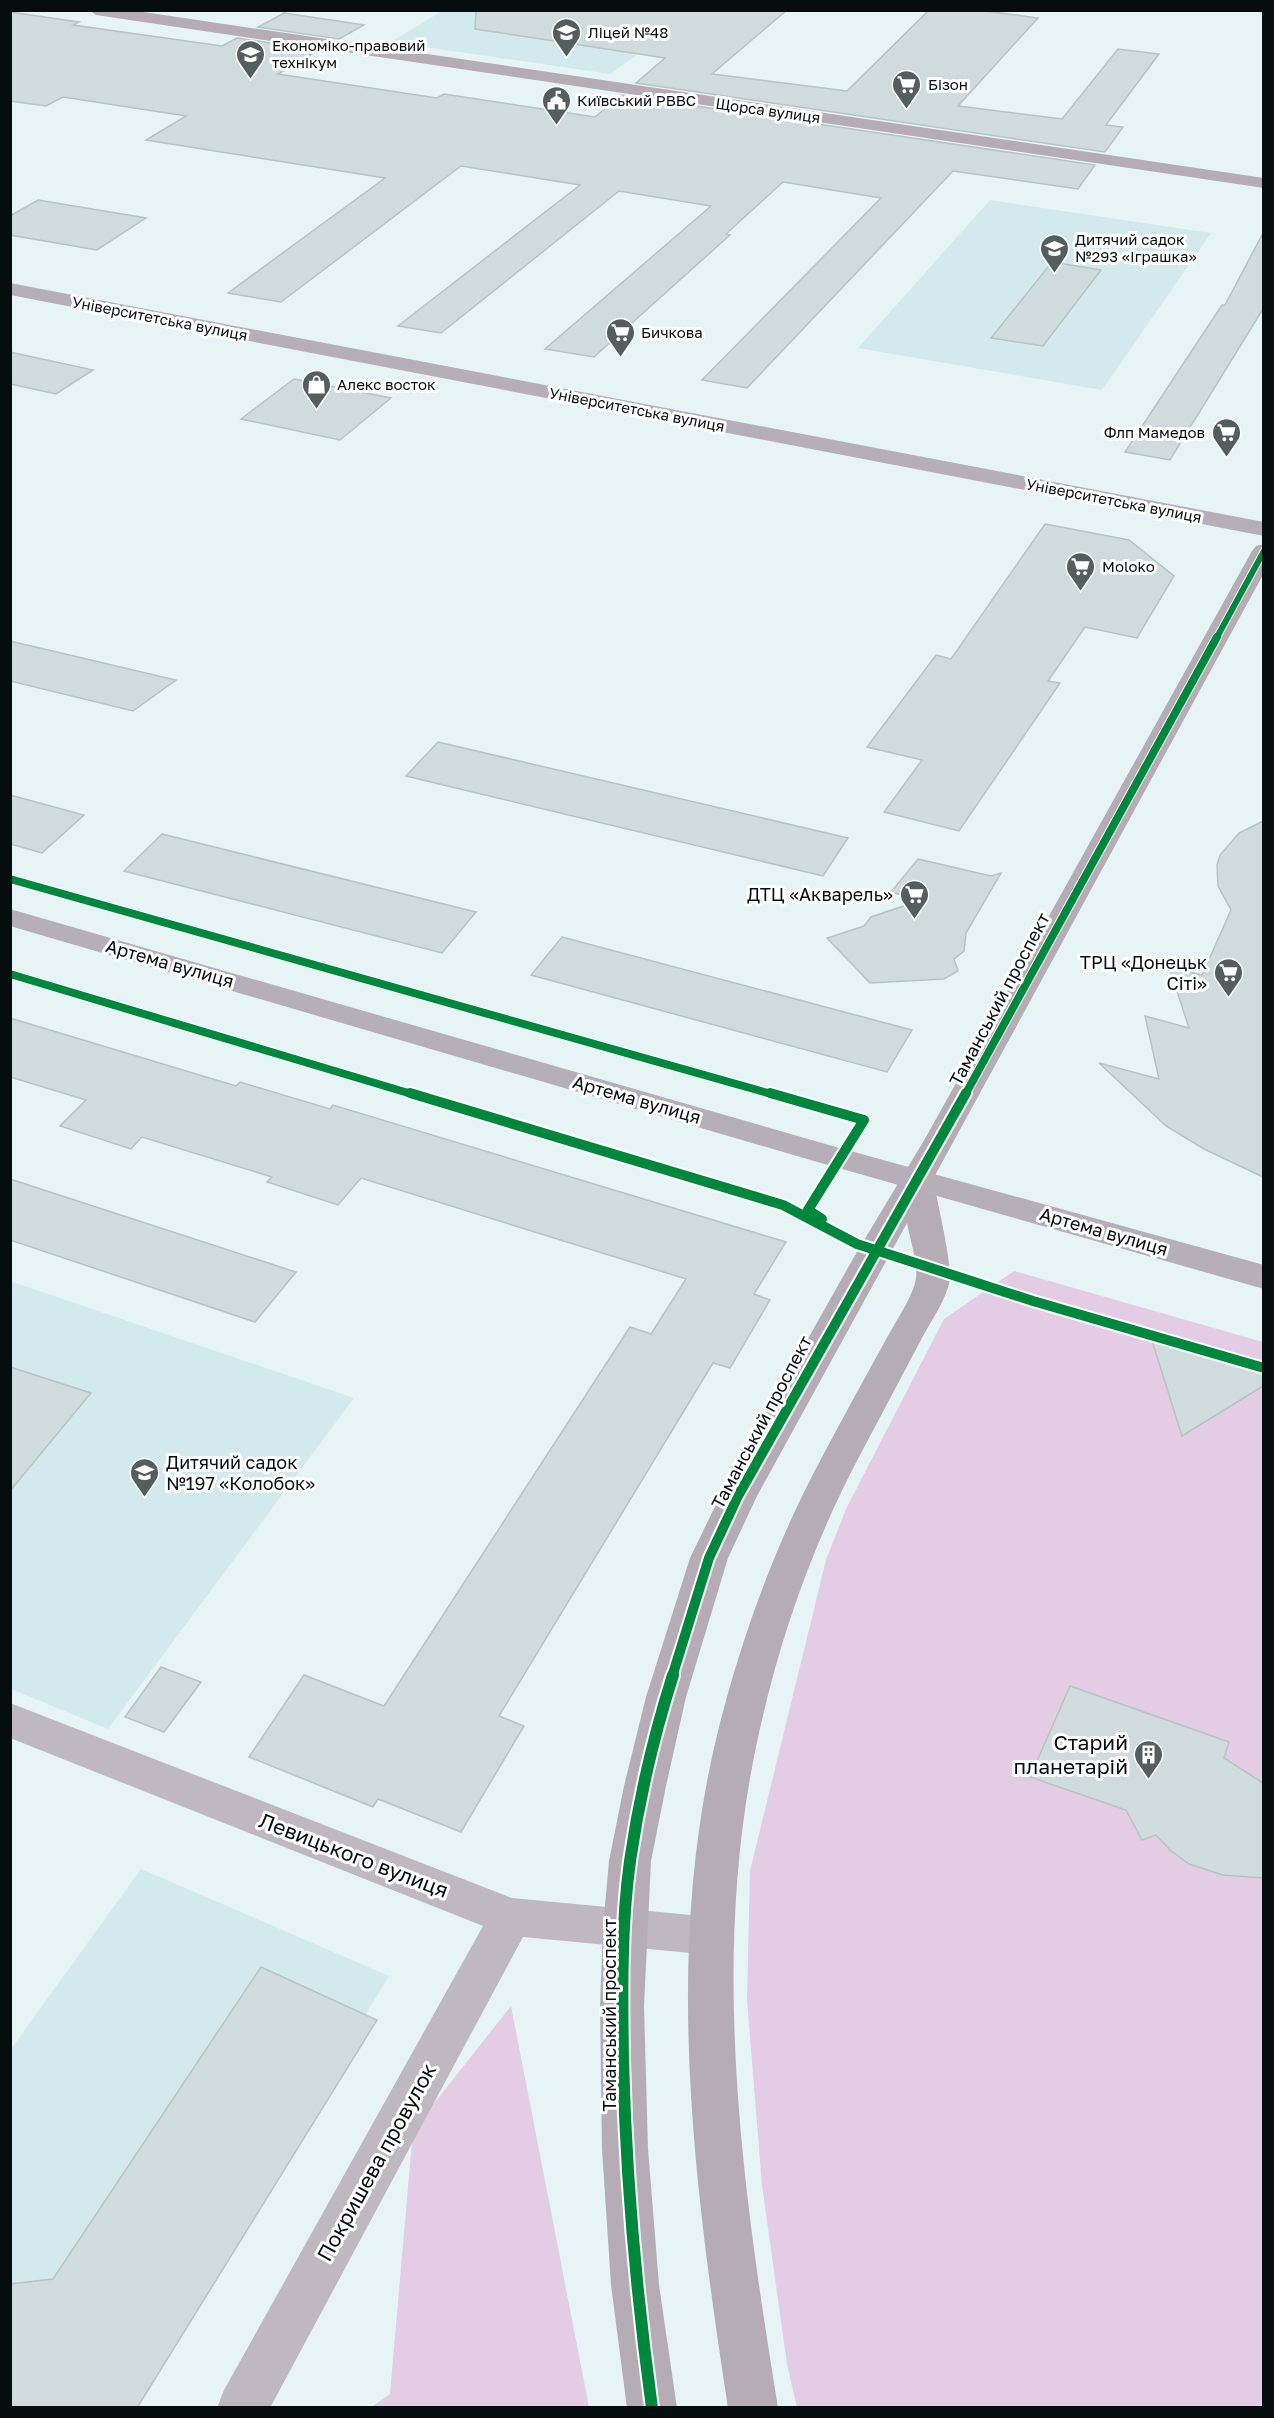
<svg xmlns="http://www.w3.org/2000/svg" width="1274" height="2418" viewBox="0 0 1274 2418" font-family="'Golos Text',sans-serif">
<rect width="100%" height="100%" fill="#e6f4f6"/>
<g fill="#d2eaee">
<polygon points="442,11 698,11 610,74 391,42"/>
<polygon points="990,200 1211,233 1102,390 858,348"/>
<polygon points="10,1281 354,1398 108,1729 11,1689"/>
<polygon points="141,1869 389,1976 128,2407 11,2408 11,2049"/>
</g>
<g fill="#e3cce4">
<polygon points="1014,1271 1263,1342 1263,2407 797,2408 787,2364 762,2185 747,2000 750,1871 826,1560 846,1509 944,1319"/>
<polygon points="511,2006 589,2407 370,2408 390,2394 413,2130"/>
</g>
<g fill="#d0dbdd" stroke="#b8c3c4" stroke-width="1.5">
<polygon points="476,10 787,10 712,74 847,91 929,10 978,10 1038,18 958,106 1062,119 1118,49 1159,54 1106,125 1123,127 1105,152 636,83 665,58 475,29"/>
<polygon points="10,12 79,22 73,25 222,46 237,38 319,50 278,74 437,98 444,94 595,117 621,95 1095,165 1078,189 953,171 747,388 702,380 881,198 783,182 726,234 730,235 594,357 545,349 711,206 619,191 441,333 398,326 580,185 461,166 281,302 228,293 385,178 146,140 186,116 63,97 46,106 10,101"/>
<polygon points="284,13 364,25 339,39 258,27"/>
<polygon points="38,200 146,218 97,250 10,235 10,216"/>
<polygon points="1263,233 1263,309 1170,460 1125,452 1222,305 1225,305"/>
<polygon points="1052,262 1101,270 1043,346 991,338"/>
<polygon points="10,352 93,370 56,394 10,384"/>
<polygon points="294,379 391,398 340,440 241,419"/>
<polygon points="1045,524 1129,540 1174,576 1137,638 1085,627 1048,681 1060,683 959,831 884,812 922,760 867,747 936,655 951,659"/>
<polygon points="10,641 176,680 133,711 10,681"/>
<polygon points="438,742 848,838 823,876 406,776"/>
<polygon points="10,795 84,815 42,853 10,844"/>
<polygon points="1263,821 1263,1177 1204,1149 1166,1126 1099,1063 1159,1079 1145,1016 1189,1028 1169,967 1202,975 1231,910 1218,886 1217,865 1220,855 1239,833"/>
<polygon points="162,834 476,912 442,953 124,871"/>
<polygon points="918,859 991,876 1001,873 966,933 964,951 954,959 958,971 944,979 870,983 827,938 864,926 871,917 921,900 891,892"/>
<polygon points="562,937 912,1030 887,1072 531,975"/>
<polygon points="10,1018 236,1086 240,1082 330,1109 333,1105 786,1242 754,1294 770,1300 730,1368 713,1363 499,1716 524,1726 461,1832 378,1799 373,1807 249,1757 304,1675 384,1706 630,1327 651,1334 686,1279 361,1178 338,1205 267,1182 272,1177 142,1137 131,1149 60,1126 86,1100 10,1077"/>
<polygon points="10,1179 296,1272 255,1322 10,1240"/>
<polygon points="1148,1328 1263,1361 1263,1386 1182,1436"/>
<polygon points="10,1367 91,1393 10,1491"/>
<polygon points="161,1667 201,1682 164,1732 125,1717"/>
<polygon points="1070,1686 1229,1742 1224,1758 1263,1783 1263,1878 1223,1875 1189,1864 1170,1850 1156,1835 1142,1840 1126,1810 1030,1777"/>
<polygon points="261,1967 377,2020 137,2408 10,2408 10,2284 53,2279"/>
</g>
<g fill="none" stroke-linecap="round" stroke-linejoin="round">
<polygon fill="#c0b8c0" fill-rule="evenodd" points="10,1703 512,1898 712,1917 727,1922 734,1936 727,1950 712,1955 523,1937 270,2408 217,2408 224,2390 483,1926 10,1738"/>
<g fill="#b6acb5" fill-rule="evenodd">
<polygon points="89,10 130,10 1264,178 1264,188 96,15"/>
<path d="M1264,544V573L933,1179C937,1199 952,1265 950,1280C946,1300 931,1321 922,1338C901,1378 880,1417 859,1457C813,1544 780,1637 759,1733C709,1956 742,2185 778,2408H728C694,2185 663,1953 718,1731C742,1636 775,1545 821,1459C843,1417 866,1376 889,1334C897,1320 914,1294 916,1278C918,1262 910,1240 907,1223L757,1496L728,1558L686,1697L666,1786L651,1861L644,2006L648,2149L659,2285L677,2408H627L611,2285L602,2149L600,2006L603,1928L609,1861L624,1786L646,1697L690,1558L725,1486L854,1257L926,1137L1252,551L1256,546Z"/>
</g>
<g fill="#b6afb9" fill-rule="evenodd">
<polygon points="10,283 1264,522 1264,536 10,295"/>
<polygon points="10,909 829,1145 1264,1265 1264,1289 807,1159 10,926"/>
</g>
<defs>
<polyline id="cycleway-far3" points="1216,639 1264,551"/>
<g id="cycleway-far2">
<polyline points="10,879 775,1095"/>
<polyline points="10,974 415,1095"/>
<polyline points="965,1095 1217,637"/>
</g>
<g id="cycleway-far1">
<polyline points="410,1093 783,1205 857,1244 1033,1301 1264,1368"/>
<polyline points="770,1093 864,1120 808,1210 822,1219"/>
<polyline points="672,1677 709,1558 738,1496 966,1093"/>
</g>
<path id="cycleway" d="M652,2408C636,2291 626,2178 623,2060C622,1994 621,1926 630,1861C639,1799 654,1735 673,1675"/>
</defs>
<use href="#cycleway-far3" stroke="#fff" stroke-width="8"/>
<use href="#cycleway-far2" stroke="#fff" stroke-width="10"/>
<use href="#cycleway-far1" stroke="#fff" stroke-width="14"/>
<use href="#cycleway" stroke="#fff" stroke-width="16"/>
<use href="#cycleway-far3" stroke="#00873e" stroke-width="6"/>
<use href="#cycleway-far2" stroke="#00873e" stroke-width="8"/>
<use href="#cycleway-far1" stroke="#00873e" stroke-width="10"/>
<use href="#cycleway" stroke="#00873e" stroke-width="12"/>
</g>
<defs>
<symbol id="school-pin" viewBox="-11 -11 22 30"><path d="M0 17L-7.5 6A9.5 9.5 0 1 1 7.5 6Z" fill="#545e5f" stroke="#fff"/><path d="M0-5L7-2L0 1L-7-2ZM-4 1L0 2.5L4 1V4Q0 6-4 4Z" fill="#fff"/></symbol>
<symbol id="university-pin" viewBox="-11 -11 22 30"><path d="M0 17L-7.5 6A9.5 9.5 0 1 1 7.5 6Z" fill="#545e5f" stroke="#fff"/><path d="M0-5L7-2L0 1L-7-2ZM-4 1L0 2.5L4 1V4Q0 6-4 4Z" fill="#fff"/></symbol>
<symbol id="supermarket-pin" viewBox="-11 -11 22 30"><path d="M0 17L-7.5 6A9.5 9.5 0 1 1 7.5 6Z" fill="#545e5f" stroke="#fff"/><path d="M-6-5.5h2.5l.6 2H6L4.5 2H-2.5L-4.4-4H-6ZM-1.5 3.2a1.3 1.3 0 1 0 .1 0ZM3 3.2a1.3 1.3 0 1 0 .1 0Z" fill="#fff"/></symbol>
<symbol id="civic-pin" viewBox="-11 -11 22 30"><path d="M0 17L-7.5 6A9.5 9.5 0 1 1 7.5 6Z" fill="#545e5f" stroke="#fff"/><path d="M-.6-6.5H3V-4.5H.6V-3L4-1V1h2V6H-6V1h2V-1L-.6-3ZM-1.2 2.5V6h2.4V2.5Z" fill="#fff"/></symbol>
<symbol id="shop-pin" viewBox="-11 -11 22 30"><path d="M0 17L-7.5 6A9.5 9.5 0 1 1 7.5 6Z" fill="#545e5f" stroke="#fff"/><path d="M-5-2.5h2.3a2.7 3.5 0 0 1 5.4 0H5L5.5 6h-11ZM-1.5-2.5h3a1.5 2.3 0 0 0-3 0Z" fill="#fff"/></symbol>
<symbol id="building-pin" viewBox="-11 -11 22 30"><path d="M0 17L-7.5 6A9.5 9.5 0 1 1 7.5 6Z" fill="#545e5f" stroke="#fff"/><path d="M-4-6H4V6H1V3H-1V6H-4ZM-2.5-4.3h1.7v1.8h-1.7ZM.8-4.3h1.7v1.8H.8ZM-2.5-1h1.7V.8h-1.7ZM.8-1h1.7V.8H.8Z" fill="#fff"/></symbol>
</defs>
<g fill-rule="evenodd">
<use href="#school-pin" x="550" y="16" width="33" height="45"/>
<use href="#university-pin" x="234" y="38" width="33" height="45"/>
<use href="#supermarket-pin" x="890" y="68" width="33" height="45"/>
<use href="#civic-pin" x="540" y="84" width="33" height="45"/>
<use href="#school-pin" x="1038" y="232" width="33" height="45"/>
<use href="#supermarket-pin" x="604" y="316" width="33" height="45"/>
<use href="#shop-pin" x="300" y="368" width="33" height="45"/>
<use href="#supermarket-pin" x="1210" y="416" width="33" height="45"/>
<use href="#supermarket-pin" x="1064" y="550" width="33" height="45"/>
<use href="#supermarket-pin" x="898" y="878" width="33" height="45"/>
<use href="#supermarket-pin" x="1212" y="956" width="33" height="45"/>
<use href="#school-pin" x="128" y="1456" width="33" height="45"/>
<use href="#building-pin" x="1132" y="1738" width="33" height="45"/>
</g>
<g text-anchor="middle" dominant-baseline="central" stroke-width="6" stroke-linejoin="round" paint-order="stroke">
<g font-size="15" fill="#060d0e" stroke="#fff" text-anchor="start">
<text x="588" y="32">Ліцей №48</text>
<text x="272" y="45">Економіко-правовий<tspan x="272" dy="17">технікум</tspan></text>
<text x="928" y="84">Бізон</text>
<text x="577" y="100">Київський РВВС</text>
<text x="1075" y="239">Дитячий садок<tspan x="1075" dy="17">№293 «Іграшка»</tspan></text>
<text x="641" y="332">Бичкова</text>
<text x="337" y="384">Алекс восток</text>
<text x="1205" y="432" text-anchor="end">Флп Мамедов</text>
<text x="1102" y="566">Moloko</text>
</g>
<g font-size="15" fill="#060d0e" stroke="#fff">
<text transform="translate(768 110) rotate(8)">Щорса вулиця</text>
<text transform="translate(160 318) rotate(11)">Університетська вулиця</text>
<text transform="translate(637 409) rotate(11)">Університетська вулиця</text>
<text transform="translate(1114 500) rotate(11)">Університетська вулиця</text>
</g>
<g font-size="18" fill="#060d0e" stroke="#fff" text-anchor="end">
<text x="893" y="894">ДТЦ «Акварель»</text>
<text x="1207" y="962">ТРЦ «Донецьк<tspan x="1207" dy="21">Сіті»</tspan></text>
<text x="166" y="1462" text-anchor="start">Дитячий садок<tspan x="166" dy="21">№197 «Колобок»</tspan></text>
</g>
<g font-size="18" fill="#060d0e" stroke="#fff">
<text transform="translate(170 963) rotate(16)">Артема вулиця</text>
<text transform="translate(999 999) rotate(-62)">Таманський проспект</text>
<text transform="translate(637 1099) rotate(16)">Артема вулиця</text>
<text transform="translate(1104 1231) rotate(16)">Артема вулиця</text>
<text transform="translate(761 1422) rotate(-62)">Таманський проспект</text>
<text transform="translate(609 2015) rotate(-90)">Таманський проспект</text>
</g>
<g font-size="21" fill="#060d0e" stroke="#fff" text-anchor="end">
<text x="1128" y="1742">Старий<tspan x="1128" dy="24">планетарій</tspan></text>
</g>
<g font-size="21" fill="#060d0e" stroke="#fff">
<text transform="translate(354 1855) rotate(21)">Левицького вулиця</text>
<text transform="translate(376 2162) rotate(-61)">Покришева провулок</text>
</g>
</g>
<rect width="1274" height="2418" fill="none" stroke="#060d0e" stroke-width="24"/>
</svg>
